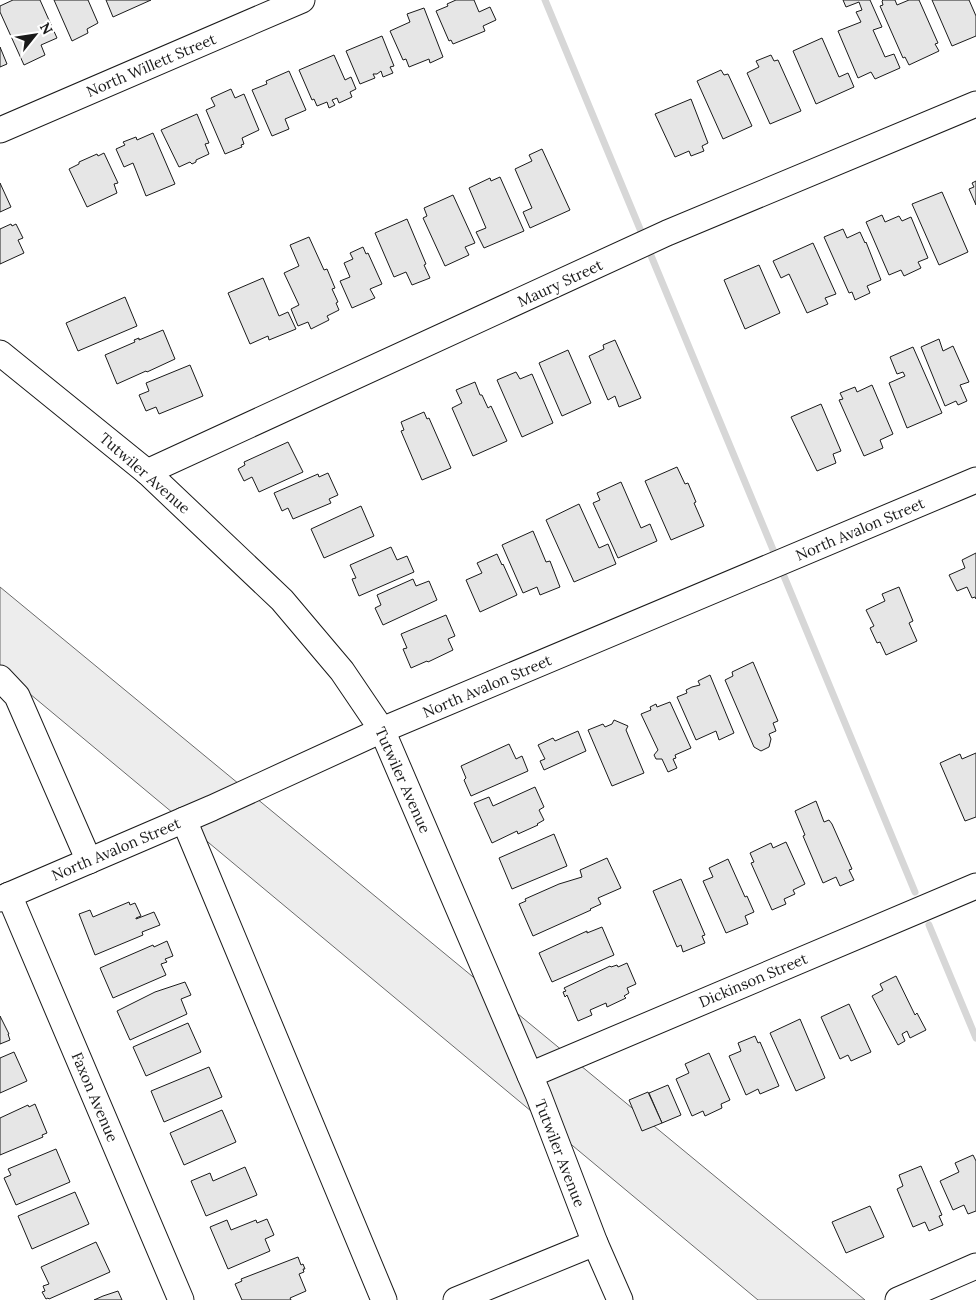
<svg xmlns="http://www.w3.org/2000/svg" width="976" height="1300" viewBox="0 0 976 1300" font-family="Lora,serif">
<rect width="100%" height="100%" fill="#fff"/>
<polygon fill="#ededed" stroke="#6a6a6a" points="0,587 865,1300 758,1300 0,669"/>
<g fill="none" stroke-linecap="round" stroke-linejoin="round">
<g stroke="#d7d7d7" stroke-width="7">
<polyline points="545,0 915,892"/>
<polyline points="929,925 976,1038"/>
</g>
</g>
<g fill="#e6e6e6" stroke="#1a1a1a">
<polygon points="13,0 40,0 57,38 41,45 45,55 24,65 0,12 0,6"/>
<polygon points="54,0 88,0 98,23 87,29 88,33 72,41"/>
<polygon points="106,0 151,0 113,17"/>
<polygon points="456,0 474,0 479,12 490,7 496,20 483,26 485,31 453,44 451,40 449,41 436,11 448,6 447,4"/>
<polygon points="843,0 870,0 882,27 873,30 885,57 894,54 900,68 875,79 871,72 858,78 838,31 861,22 856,12 862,10 859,2 846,7"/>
<polygon points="883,0 895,0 897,5 909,0 919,0 938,43 935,44 939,51 909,65 905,57 903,58 880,6 883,5 882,1"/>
<polygon points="932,0 969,0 976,16 976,36 952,46"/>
<polygon points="424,8 443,57 430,63 429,59 409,67 406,59 403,60 390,31 410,22 407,14"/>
<polygon points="382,36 394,66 390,67 393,73 383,77 381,71 377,74 373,74 375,78 360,84 346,51"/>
<polygon points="822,38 839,77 848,73 854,87 816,104 793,51"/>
<polygon points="0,47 7,64 0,67"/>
<polygon points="334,55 345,80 351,77 356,89 350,92 352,97 339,103 337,98 332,100 335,105 329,108 327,102 317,106 314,99 312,100 299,70"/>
<polygon points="771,55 774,61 778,60 801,111 770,124 747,73 759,67 756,61"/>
<polygon points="721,70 724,75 728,74 752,126 723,139 697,81"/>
<polygon points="289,71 306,110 285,119 289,129 272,136 252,90 267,84 266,81"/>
<polygon points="231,89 235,98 244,94 259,130 242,138 244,144 241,145 242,147 225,154 206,110 215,106 211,98"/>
<polygon points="691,99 708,143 702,146 704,151 691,156 689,151 675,157 655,114"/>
<polygon points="197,114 209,143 205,144 209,154 196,160 196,162 192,164 190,162 179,167 161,130"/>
<polygon points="153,133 175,184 146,196 133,163 124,167 116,149 125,145 123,142 136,137 137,140"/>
<polygon points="542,149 570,210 530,228 523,212 532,208 515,169 532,161 529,155"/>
<polygon points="104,153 118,183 114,184 117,193 87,207 69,169 79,164 79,162 97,154 98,156"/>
<polygon points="500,177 524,231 484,248 476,232 486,228 469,188 490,178 491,181"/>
<polygon points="976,181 976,205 969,189 974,187 972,183"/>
<polygon points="0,183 11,207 0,212"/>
<polygon points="942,192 968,252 939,265 912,204"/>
<polygon points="453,195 475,243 465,247 469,255 445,266 423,218 427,216 424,208"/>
<polygon points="882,215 885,222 899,216 902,221 911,217 928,258 918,262 921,268 904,276 901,270 889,275 866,222"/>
<polygon points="407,219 426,264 424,265 430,278 412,285 406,272 394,277 375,233"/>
<polygon points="11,224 12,226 16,224 23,238 18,240 24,253 0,264 0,229"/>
<polygon points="843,229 847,238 860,232 865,243 866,242 881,280 867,286 870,293 855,300 852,292 849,293 824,237"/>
<polygon points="309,237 324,270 327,269 335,288 332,289 338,302 336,303 339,310 327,316 329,320 311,329 308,322 298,326 291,309 299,305 284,273 299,266 290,245"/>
<polygon points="813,243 836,294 825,298 828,304 807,313 789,274 781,278 773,261"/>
<polygon points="363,247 366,254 368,253 382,284 370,289 375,298 352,308 340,281 350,277 344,263 353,259 350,253"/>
<polygon points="759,265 780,313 745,329 724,280"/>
<polygon points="263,278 279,316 288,312 296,329 269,340 268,336 250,344 228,293"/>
<polygon points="125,297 137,326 78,351 66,323"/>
<polygon points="163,330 175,359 147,372 146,371 117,384 105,355 135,342 134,340 139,338 139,340"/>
<polygon points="939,339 943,351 953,346 969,382 960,385 967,401 958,405 956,401 945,406 921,347"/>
<polygon points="615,340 641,398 619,407 615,396 608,400 589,356 604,349 603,345"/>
<polygon points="913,347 942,413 907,428 889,383 905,376 903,372 897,374 890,357"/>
<polygon points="568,350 591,403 562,416 539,363"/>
<polygon points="190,365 203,396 159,414 156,407 146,411 139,395 149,391 146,383"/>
<polygon points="516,372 520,379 532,374 553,423 522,437 497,380"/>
<polygon points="475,382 480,395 482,395 488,408 491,406 507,441 473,456 452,408 462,403 456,390"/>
<polygon points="872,385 893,434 880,440 883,448 864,456 839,400 843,399 840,393 855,387 857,392"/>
<polygon points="821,404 841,451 833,454 836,463 817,471 791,417"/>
<polygon points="424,412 427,419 429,418 451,468 422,480 401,431 404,430 401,422"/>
<polygon points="288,442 303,472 259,492 252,477 244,481 238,469 245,465 244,462"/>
<polygon points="677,467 685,484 688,483 696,502 694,503 704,526 671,540 645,481"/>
<polygon points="328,473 338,495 329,499 331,503 293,519 288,508 282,511 274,493 318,474 319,477"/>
<polygon points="621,482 641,528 650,524 657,541 618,558 593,503 600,500 597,493"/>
<polygon points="579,504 599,548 608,544 616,564 574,582 546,520"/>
<polygon points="361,506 374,536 324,558 311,529"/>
<polygon points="533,531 546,562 550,561 560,587 540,595 537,587 523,593 502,545"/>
<polygon points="391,547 397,560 407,556 414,572 359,596 352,579 356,578 350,565"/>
<polygon points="976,553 976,599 975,597 972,598 967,587 957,591 949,575 965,568 962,560"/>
<polygon points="497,554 502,565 503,564 517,595 480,612 466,580 482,573 477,563"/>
<polygon points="413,579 416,586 429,581 437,600 383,625 375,608 381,605 377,595"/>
<polygon points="899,587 913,621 909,623 917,641 886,655 880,642 877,643 870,628 874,626 866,610 885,601 882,594"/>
<polygon points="446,615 455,636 448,639 453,650 428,662 427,661 411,668 403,649 407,648 401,634"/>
<polygon points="753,662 778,721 773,723 776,731 769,734 771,739 769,747 761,751 754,747 725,680 733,676 732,672"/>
<polygon points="710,675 734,733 719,740 716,731 696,740 677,697 687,693 686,690 692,687 700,685 698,681"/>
<polygon points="670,702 691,748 675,755 676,758 673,759 677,768 668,772 662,759 656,759 654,755 658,750 641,714 651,710 650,707 656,704 657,707"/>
<polygon points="614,720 628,726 626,730 644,773 612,786 588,730 603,724 605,727 612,724"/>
<polygon points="578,731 586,751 544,770 540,761 545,759 538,745 553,738 555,741"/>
<polygon points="509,744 516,759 522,756 528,771 471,796 464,780 466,778 461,766"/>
<polygon points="976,753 976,817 965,821 940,763 960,754 962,759"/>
<polygon points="535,787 544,807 539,810 544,820 537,824 538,825 518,834 517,831 492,843 474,803 489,797 493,806"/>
<polygon points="816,801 824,822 829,820 832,824 852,869 849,870 854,880 840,886 836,877 823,883 803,836 805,835 795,811"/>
<polygon points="554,834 567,866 512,889 499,858"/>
<polygon points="786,842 805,884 793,890 795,894 784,899 786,904 772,910 751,863 754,862 750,853 771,843 773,848"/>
<polygon points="607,858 621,888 598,898 601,904 590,909 591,910 533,936 519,904 526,901 525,899 559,884 582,877 580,870"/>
<polygon points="728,859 745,897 747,896 754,912 745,916 748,924 726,933 703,881 713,877 709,868"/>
<polygon points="681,879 705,935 702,936 705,943 683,952 681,945 677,947 653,891"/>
<polygon points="129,902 130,905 135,903 141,916 136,918 136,919 154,912 160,925 142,932 143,935 95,955 79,914 90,910 93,917"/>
<polygon points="602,927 614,955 552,982 539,953 587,931 587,933"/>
<polygon points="167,941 173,956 165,959 167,962 161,964 166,975 113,998 100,968 153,945 154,947"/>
<polygon points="627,963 636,984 627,988 629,993 624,996 626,998 607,1007 606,1003 590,1010 592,1015 578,1021 567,995 565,997 563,992 566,991 564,988 610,966 611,967 617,965 618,967"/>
<polygon points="896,976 915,1015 917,1013 926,1030 910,1038 907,1031 902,1034 905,1041 898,1045 872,996 883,990 880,984"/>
<polygon points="185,982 191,995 181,999 187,1014 130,1040 117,1011 155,992"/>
<polygon points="849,1004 871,1052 851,1061 848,1055 840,1059 821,1017"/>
<polygon points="0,1016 9,1034 8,1034 10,1040 0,1044"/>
<polygon points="800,1019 825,1078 796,1091 770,1033"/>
<polygon points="188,1023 201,1052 146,1076 133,1047"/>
<polygon points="755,1036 758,1043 760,1042 779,1086 760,1094 758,1089 746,1095 729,1056 741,1051 738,1043"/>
<polygon points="14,1052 27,1081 0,1093 0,1058"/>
<polygon points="709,1053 730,1100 721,1104 722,1108 705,1116 703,1111 692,1116 676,1079 689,1073 685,1064"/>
<polygon points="209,1067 222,1097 164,1122 151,1091"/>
<polygon points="668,1085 681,1115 662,1123 649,1093"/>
<polygon points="648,1092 662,1123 642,1131 629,1100"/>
<polygon points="35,1104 47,1133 42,1135 43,1137 0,1155 0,1118 28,1105 29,1107"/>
<polygon points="222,1110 236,1142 184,1165 170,1133"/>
<polygon points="56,1149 70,1182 16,1205 4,1178 11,1175 8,1169"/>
<polygon points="973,1155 976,1161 976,1211 968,1214 964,1205 953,1210 940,1181 959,1172 955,1163"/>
<polygon points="921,1166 942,1215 939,1216 943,1225 929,1231 925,1222 913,1227 897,1189 903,1186 899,1175"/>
<polygon points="245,1167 257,1195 206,1216 191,1181 210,1173 213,1181"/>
<polygon points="75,1192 89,1224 32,1249 18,1216"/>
<polygon points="870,1206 884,1237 846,1253 832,1222"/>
<polygon points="267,1219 274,1235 265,1239 270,1251 228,1269 210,1227 227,1220 231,1230 256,1220 257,1223"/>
<polygon points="96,1242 110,1272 49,1299 48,1298 46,1299 42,1292 45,1291 43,1286 49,1284 41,1267"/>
<polygon points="298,1257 301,1265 303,1264 305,1269 303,1269 304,1272 299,1274 306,1291 290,1298 291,1300 242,1300 235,1284 242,1281 241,1279"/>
<polygon points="118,1291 122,1300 94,1300 103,1296"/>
</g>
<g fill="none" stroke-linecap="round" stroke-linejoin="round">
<defs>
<g id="minor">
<polyline points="0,130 302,0"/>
<polyline points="0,353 147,472 282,600 342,671 382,730 538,1094 595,1243 620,1300"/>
<polyline points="147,472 667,233 976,104"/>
<polyline points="0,678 17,696 89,861"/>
<polyline points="184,820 384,1300"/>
<polyline points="9,895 181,1300"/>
<polyline points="0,899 212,808 382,730 976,480"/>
<polyline points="530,1075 976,886"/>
<polyline points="456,1300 595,1243"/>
<polyline points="898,1300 976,1266"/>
</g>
</defs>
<use href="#minor" stroke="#1a1a1a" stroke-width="27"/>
<use href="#minor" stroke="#fff" stroke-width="25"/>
</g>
<g text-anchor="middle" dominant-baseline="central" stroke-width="4" stroke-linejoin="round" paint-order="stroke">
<g font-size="15" fill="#1a1a1a" stroke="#fff">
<text transform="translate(151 65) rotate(-23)">North Willett Street</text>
<text transform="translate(560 283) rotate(-25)">Maury Street</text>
<text transform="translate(145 473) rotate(41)">Tutwiler Avenue</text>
<text transform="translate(860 529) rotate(-23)">North Avalon Street</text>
<text transform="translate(487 686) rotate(-23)">North Avalon Street</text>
<text transform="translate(403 780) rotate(66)">Tutwiler Avenue</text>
<text transform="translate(116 849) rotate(-23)">North Avalon Street</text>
<text transform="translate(753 980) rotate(-23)">Dickinson Street</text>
<text transform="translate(95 1097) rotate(67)">Faxon Avenue</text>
<text transform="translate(560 1153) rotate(69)">Tutwiler Avenue</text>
</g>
</g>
<g transform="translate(35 35) rotate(60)" stroke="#ffffff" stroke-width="4" paint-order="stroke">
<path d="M0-4L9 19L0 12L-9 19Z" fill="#1a1a1a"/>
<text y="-8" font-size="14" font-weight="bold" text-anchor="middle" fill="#1a1a1a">N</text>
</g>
</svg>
